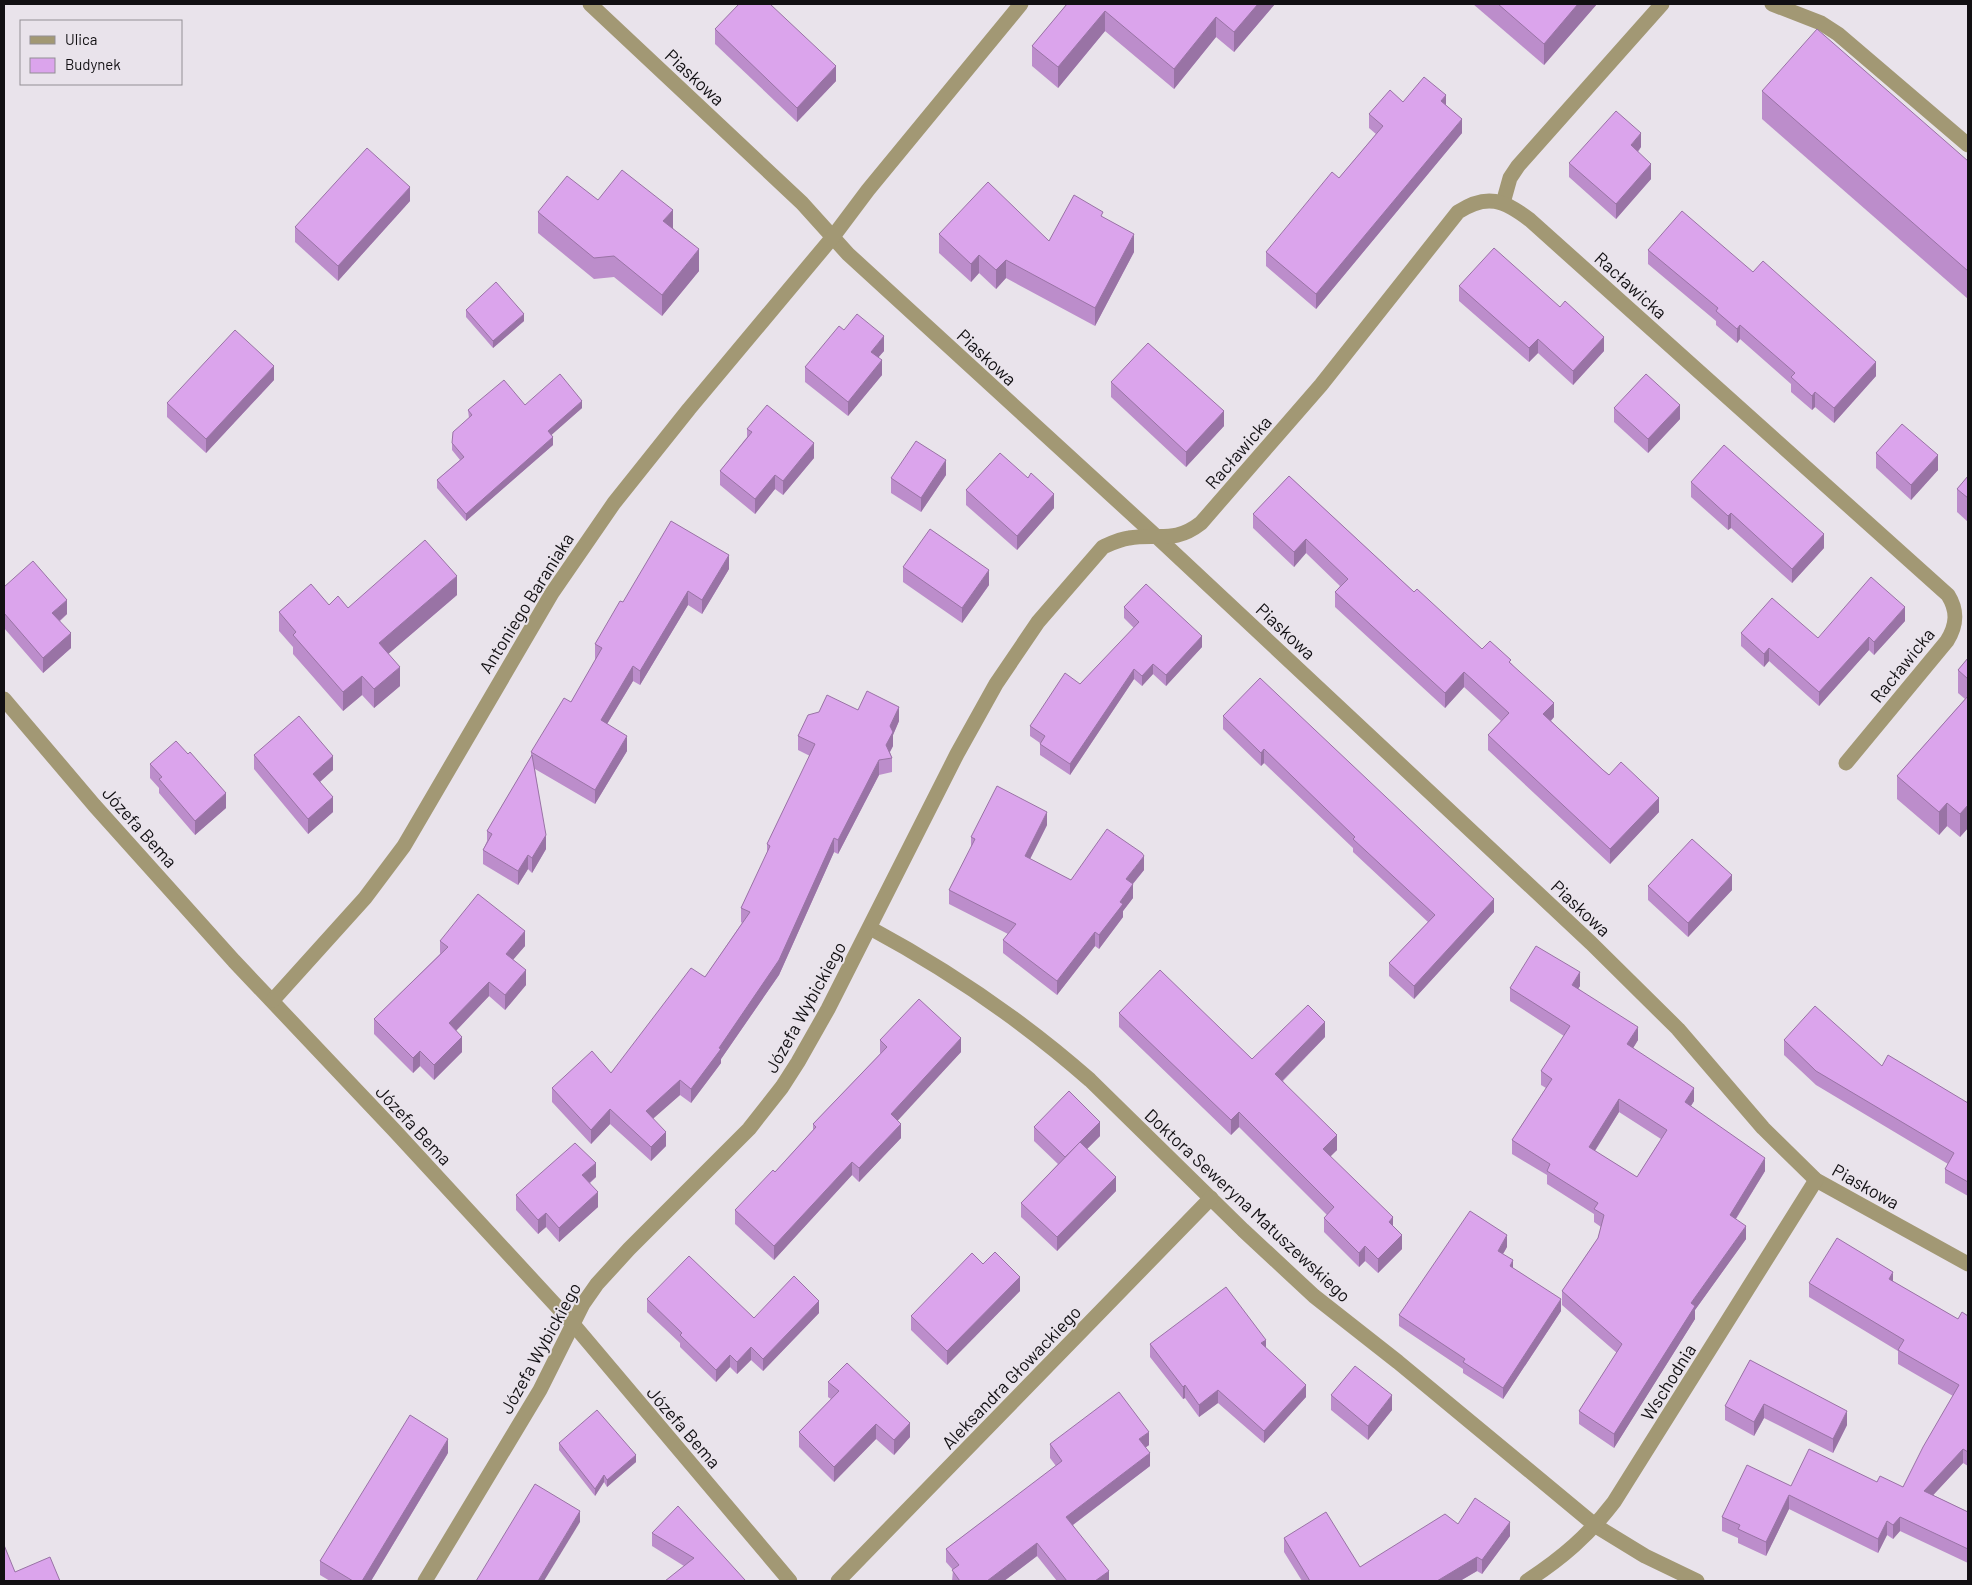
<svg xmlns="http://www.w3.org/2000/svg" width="1972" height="1585" viewBox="0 0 1972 1585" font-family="Barlow,sans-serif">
<rect width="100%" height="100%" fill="#e9e3eb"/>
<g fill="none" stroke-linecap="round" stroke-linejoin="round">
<g stroke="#a29874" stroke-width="15">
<polyline points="590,4 802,203 848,254 1157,537 1591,943 1678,1029 1763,1128 1816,1180 1968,1264"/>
<polyline points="1772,4 1821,23 1838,34 1968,145"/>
<polyline points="1503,203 1510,178 1518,166 1662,4"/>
<polyline points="4,699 94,805 234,961 394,1130 573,1324 790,1581"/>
<path d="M870,928C948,970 1023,1021 1090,1080L1243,1230L1314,1296L1398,1362L1596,1526L1645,1556L1697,1581"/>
<polyline points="273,1000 365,898 404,846 552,593 614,503 689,409 832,238 868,190 1021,4"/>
<path d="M425,1581L540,1390L583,1304L597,1284L629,1249L749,1129L782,1087L798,1062L828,1009L957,754L996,684L1038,622L1103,547C1112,543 1120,539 1129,538C1159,533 1174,544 1201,523L1321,385L1458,212C1487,193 1504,200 1530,220L1948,595C1958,611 1957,625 1947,641L1846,763"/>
<polyline points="838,1581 1211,1198"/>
<path d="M1527,1581C1562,1558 1588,1536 1614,1502L1816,1180"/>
</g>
</g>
<g fill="#bc8dcb" fill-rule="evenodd">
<polygon points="1067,4 1275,4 1234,52 1216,37 1174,89 1105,31 1058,88 1032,66 1032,46"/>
<polygon points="1473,4 1597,4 1544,65"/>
<polygon points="715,29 836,81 797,122 715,44"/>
<polygon points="1762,91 1968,161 1968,299 1762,119"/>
<polygon points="1403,102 1446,105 1462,133 1316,309 1266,266 1266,252 1339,178 1376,134 1369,128 1369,114"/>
<polygon points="1641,147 1638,152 1651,179 1616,219 1569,177 1569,163"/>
<polygon points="598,200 673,228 699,271 662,316 614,277 594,279 538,233 538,212"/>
<polygon points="410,201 338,281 295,242 295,227"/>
<polygon points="1103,217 1134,252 1095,326 1006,278 996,289 979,273 971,282 939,253 939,234 1049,241"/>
<polygon points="1648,250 1753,272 1876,376 1834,423 1815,407 1812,410 1791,392 1791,384 1740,339 1737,343 1716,325 1716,321 1648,264"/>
<polygon points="1459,286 1604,351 1573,385 1538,353 1529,362 1459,301"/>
<polygon points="466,310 524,321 493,348 466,317"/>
<polygon points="844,330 884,351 878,357 882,375 848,416 805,382 805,367"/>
<polygon points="274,380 206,453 167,417 167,403"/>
<polygon points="1111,382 1224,426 1186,467 1111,397"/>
<polygon points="525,405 582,408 551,435 553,445 466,521 437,488 437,480 460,460 452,450 452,443 469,418 468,410"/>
<polygon points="1614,408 1680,419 1648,453 1614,422"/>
<polygon points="747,429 814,458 783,495 775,489 755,514 720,485 720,471 747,437"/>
<polygon points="1876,453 1938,470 1911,500 1876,468"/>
<polygon points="946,475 921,512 891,493 891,478"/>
<polygon points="1289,476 1414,592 1482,649 1511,663 1554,717 1551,721 1603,770 1659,812 1610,864 1488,750 1488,735 1501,721 1464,687 1445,708 1335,607 1335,592 1340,586 1306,553 1294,567 1253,528 1253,514"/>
<polygon points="1968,476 1968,522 1957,512 1957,489"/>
<polygon points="1028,478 1054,508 1017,550 966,505 966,490"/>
<polygon points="1691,482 1824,548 1792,583 1731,528 1728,530 1691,497"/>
<polygon points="903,567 989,585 962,623 903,582"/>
<polygon points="729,569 702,614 688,605 640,685 633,681 607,724 627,751 595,804 535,769 546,849 532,873 528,869 518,885 483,864 483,850 487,841 487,831 531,757 531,752 571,702 596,659 595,659 595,644 623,602"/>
<polygon points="4,587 67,614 60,621 71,648 43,673 4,628"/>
<polygon points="457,595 388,654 400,686 374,708 362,695 343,711 293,654 293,647 279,631 279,612 329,605 348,608"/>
<polygon points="1124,607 1202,647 1166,686 1153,674 1142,686 1134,679 1070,775 1040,755 1040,743 1030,736 1030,726 1080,684 1134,628 1124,618"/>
<polygon points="1905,621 1874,655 1869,650 1819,706 1769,661 1764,667 1741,646 1741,633 1818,638"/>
<polygon points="1968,658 1968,828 1960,837 1947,826 1939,835 1897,799 1897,776 1965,699 1958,693 1958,670"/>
<polygon points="858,710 899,721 893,735 893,746 890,752 892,758 892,772 879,775 838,854 834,852 779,975 721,1059 721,1063 691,1103 680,1095 653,1118 666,1146 651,1161 610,1124 591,1144 552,1102 552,1088 611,1073 705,977 742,923 741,922 741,908 767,854 767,844 810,756 798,750 798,736"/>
<polygon points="1223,716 1494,912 1414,999 1389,976 1389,963 1428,922 1353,852 1353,848 1264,763 1261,766 1223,729"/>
<polygon points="254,755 333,770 320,782 333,812 308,834 254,769"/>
<polygon points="150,764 226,808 195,835 159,793 159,788 150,778"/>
<polygon points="1047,825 1030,859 1071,880 1144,870 1133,884 1133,898 1123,911 1123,917 1099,949 1095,946 1057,995 1003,953 1003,940 1008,934 949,904 949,890 971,848 971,837"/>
<polygon points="1648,886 1732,890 1688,937 1648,900"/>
<polygon points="440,941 525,946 513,959 526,985 505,1010 489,996 456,1031 462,1052 434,1080 420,1066 413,1073 374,1034 374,1019 440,954"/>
<path d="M1580,986L1578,988L1638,1040L1633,1048L1694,1101L1691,1106L1765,1171L1736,1219L1746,1239L1695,1310V1319L1614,1448L1579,1424V1411L1617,1353L1562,1305V1291L1598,1238L1601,1227L1594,1222V1214L1547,1184V1175L1512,1154V1140L1546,1088L1541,1085V1071L1564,1036L1510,1001V988ZM1619,1112L1661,1139L1637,1177L1595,1151Z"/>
<polygon points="1119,1013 1252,1059 1325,1037 1283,1081 1337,1150 1330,1156 1393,1227 1402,1249 1378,1273 1365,1261 1359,1267 1324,1232 1324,1218 1327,1215 1239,1127 1231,1135 1119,1027"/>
<polygon points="880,1040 961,1052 897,1120 901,1138 859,1182 852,1175 774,1260 735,1224 735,1210 775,1172 813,1130 813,1124 880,1054"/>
<polygon points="1784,1040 1882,1066 1968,1103 1968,1196 1945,1183 1945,1169 1948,1164 1816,1085 1784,1055"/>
<polygon points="1034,1127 1100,1136 1087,1149 1116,1191 1057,1251 1021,1217 1021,1203 1058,1164 1034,1141"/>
<polygon points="596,1177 590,1183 598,1207 559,1242 546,1227 538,1234 516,1210 516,1195"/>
<polygon points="1507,1247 1503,1254 1513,1268 1561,1311 1503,1399 1463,1373 1463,1369 1399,1326 1399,1315"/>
<polygon points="983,1264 1020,1291 947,1365 911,1330 911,1316"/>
<polygon points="1893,1282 1958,1319 1968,1316 1968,1466 1963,1463 1933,1495 1968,1512 1968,1563 1900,1531 1893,1539 1887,1535 1878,1553 1789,1509 1766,1556 1738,1543 1738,1538 1722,1531 1722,1517 1791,1486 1877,1482 1903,1487 1953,1396 1898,1364 1898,1351 1809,1297 1809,1283"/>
<polygon points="647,1299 754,1318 819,1313 763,1371 751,1360 737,1374 730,1367 716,1382 680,1347 680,1343 647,1312"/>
<polygon points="1150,1344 1266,1348 1306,1397 1264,1443 1218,1403 1199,1417 1185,1398 1183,1399 1150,1357"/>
<polygon points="1750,1360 1847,1425 1833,1453 1764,1418 1754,1436 1725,1420 1725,1406"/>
<polygon points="828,1382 910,1437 894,1455 876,1439 834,1482 799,1447 799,1432 831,1399 828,1397"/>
<polygon points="1331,1395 1392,1410 1368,1440 1331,1410"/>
<polygon points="559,1443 636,1462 607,1487 604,1482 595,1496 559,1450"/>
<polygon points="1050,1444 1149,1445 1145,1448 1150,1466 1073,1525 1109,1581 1057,1581 1037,1556 1004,1581 952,1581 953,1570 946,1562 946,1549 1056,1466 1050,1458"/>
<polygon points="448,1453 371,1581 330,1581 320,1575 320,1561"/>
<polygon points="1458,1524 1510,1536 1482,1574 1477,1571 1460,1581 1302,1581 1284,1552 1284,1538 1360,1567"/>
<polygon points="652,1533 745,1581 684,1566 652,1546"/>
</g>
<g fill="#9973a5">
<polygon points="1258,4 1275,4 1234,52 1234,32"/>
<polygon points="1578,4 1597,4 1544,65 1544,44"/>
<polygon points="1105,11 1105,31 1058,88 1058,67"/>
<polygon points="1216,17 1216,37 1174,89 1174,69"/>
<polygon points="836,66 836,81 797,122 797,108"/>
<polygon points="1446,95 1446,109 1441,101"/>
<polygon points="1462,119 1462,133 1316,309 1316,294"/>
<polygon points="1641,133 1641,147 1631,160 1631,145"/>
<polygon points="1651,164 1651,179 1616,219 1616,204"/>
<polygon points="410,187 410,201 338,281 338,266"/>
<polygon points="673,210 673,231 663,221"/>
<polygon points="1134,234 1134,252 1095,326 1095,308"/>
<polygon points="699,249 699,271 662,316 662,295"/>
<polygon points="979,255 979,273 971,282 971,264"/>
<polygon points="1006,260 1006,278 996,289 996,270"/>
<polygon points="524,314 524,321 493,348 493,341"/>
<polygon points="1740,325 1740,339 1737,343 1737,329"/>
<polygon points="884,336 884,351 871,366 871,352"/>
<polygon points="1604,337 1604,351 1573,385 1573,371"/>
<polygon points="1538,339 1538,353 1529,362 1529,348"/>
<polygon points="882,360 882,375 848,416 848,402"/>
<polygon points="1876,362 1876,376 1834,423 1834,408"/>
<polygon points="274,366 274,380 206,453 206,439"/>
<polygon points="1815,392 1815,407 1812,410 1812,396"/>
<polygon points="582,401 582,408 548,438 548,431"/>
<polygon points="1680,405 1680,419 1648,453 1648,439"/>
<polygon points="1224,411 1224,426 1186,467 1186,452"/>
<polygon points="553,437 553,445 466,521 466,514"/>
<polygon points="814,443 814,458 783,495 783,481"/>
<polygon points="1938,455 1938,470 1911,500 1911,485"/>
<polygon points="946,460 946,475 921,512 921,498"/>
<polygon points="775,475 775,489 755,514 755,499"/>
<polygon points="1054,494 1054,508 1017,550 1017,536"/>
<polygon points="1731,513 1731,528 1728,530 1728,516"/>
<polygon points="1824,534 1824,548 1792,583 1792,569"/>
<polygon points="1306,539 1306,553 1294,567 1294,552"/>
<polygon points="729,555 729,569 702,614 702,600"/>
<polygon points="989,570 989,585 962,623 962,608"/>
<polygon points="457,576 457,595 379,662 379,643"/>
<polygon points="688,591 688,605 640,685 640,671"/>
<polygon points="67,600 67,614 52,627 52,613"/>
<polygon points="1905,607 1905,621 1874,655 1874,642"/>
<polygon points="71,633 71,648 43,673 43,658"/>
<polygon points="1202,636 1202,647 1166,686 1166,675"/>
<polygon points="1869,637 1869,650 1819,706 1819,692"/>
<polygon points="1769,648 1769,661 1764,667 1764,654"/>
<polygon points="1153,664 1153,674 1142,686 1142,676"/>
<polygon points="633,666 633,681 601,734 601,720"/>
<polygon points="400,667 400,686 374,708 374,689"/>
<polygon points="1134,669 1134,679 1070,775 1070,764"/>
<polygon points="1464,672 1464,687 1445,708 1445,693"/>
<polygon points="362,676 362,695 343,711 343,692"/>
<polygon points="1554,703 1554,717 1543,729 1543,714"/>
<polygon points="899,707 899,721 893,735 893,746 886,759 886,745 890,726"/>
<polygon points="627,736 627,751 595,804 595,790"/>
<polygon points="1264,749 1264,763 1261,766 1261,753"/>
<polygon points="333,756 333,770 313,788 313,774"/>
<polygon points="879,760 879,775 838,854 838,840"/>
<polygon points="226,793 226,808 195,835 195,821"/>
<polygon points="333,797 333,812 308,834 308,819"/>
<polygon points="1659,798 1659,812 1610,864 1610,849"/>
<polygon points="1947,803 1947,826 1939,835 1939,812"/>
<polygon points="1968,805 1968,828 1960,837 1960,814"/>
<polygon points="1047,812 1047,825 1025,869 1025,856"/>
<polygon points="546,835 546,849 532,873 532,858"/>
<polygon points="834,838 834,852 779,975 721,1059 721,1063 691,1103 691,1089 719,1048"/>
<polygon points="528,855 528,869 518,885 518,871"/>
<polygon points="1144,856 1144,870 1126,892 1126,879"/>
<polygon points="1732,875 1732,890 1688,937 1688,923"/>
<polygon points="1133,884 1133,898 1123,911 1123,917 1099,949 1099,935 1120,902"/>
<polygon points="1494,899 1494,912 1414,999 1414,986"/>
<polygon points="525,931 525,946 506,968 506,954"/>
<polygon points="1095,932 1095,946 1057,995 1057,981"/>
<polygon points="526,970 526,985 505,1010 505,995"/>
<polygon points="1580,972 1580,986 1572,998 1572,985"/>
<polygon points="489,982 489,996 449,1038 449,1023"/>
<polygon points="1325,1022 1325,1037 1275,1088 1275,1074"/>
<polygon points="1638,1027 1638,1040 1627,1058 1627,1044"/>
<polygon points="462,1037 462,1052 434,1080 434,1065"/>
<polygon points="961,1038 961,1052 891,1128 891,1114"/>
<polygon points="420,1051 420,1066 413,1073 413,1058"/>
<polygon points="680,1080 680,1095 646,1125 646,1111"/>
<polygon points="1694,1088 1694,1101 1685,1115 1685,1102"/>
<polygon points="1619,1099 1619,1112 1589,1160 1589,1147"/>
<polygon points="610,1109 610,1124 591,1144 591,1130"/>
<polygon points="1239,1112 1239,1127 1231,1135 1231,1120"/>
<polygon points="1100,1122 1100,1136 1065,1171 1065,1157"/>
<polygon points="901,1124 901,1138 859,1182 859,1168"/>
<polygon points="666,1132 666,1146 651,1161 651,1147"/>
<polygon points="1337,1135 1337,1150 1323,1164 1323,1149"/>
<polygon points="1765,1158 1765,1171 1730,1228 1730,1215"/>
<polygon points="852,1162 852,1175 774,1260 774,1246"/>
<polygon points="596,1163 596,1177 582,1189 582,1175"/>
<polygon points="1116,1177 1116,1191 1057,1251 1057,1237"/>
<polygon points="598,1192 598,1207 559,1242 559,1228"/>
<polygon points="546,1213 546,1227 538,1234 538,1220"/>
<polygon points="1393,1217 1393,1232 1389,1222"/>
<polygon points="1746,1226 1746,1239 1695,1310 1695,1319 1614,1448 1614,1434 1691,1303"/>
<polygon points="1402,1235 1402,1249 1378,1273 1378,1259"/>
<polygon points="1507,1235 1507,1247 1498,1262 1498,1251"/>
<polygon points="1365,1246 1365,1261 1359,1267 1359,1253"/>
<polygon points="1513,1260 1513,1272 1510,1266"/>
<polygon points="1893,1272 1893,1286 1889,1279"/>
<polygon points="1020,1277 1020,1291 947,1365 947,1351"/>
<polygon points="1561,1299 1561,1311 1503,1399 1503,1388"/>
<polygon points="819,1301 819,1313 763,1371 763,1359"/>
<polygon points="1266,1340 1266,1352 1261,1343"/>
<polygon points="751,1347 751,1360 737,1374 737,1362"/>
<polygon points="730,1355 730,1367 716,1382 716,1370"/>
<polygon points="1185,1385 1185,1398 1183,1399 1183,1387"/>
<polygon points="1306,1385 1306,1397 1264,1443 1264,1431"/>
<polygon points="1218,1390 1218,1403 1199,1417 1199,1405"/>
<polygon points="1392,1395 1392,1410 1368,1440 1368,1426"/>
<polygon points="1764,1404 1764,1418 1754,1436 1754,1422"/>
<polygon points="1847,1411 1847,1425 1833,1453 1833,1439"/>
<polygon points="910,1423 910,1437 894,1455 894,1440"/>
<polygon points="876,1424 876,1439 834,1482 834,1467"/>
<polygon points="1149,1432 1149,1445 1139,1452 1139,1439"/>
<polygon points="448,1439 448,1453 371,1581 362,1581"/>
<polygon points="1963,1449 1963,1463 1924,1505 1924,1491"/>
<polygon points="1150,1453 1150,1466 1066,1530 1066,1517"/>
<polygon points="636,1455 636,1462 607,1487 607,1480"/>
<polygon points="604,1475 604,1482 595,1496 595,1489"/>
<polygon points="1789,1495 1789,1509 1766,1556 1766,1542"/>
<polygon points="580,1511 580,1522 544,1581 538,1581"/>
<polygon points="1900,1517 1900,1531 1893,1539 1893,1525"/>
<polygon points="1887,1521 1887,1535 1878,1553 1878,1539"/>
<polygon points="1510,1522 1510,1536 1482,1574 1482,1560"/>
<polygon points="1037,1543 1037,1556 1004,1581 987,1581"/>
<polygon points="1477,1557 1477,1571 1460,1581 1437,1581"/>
<polygon points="1109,1571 1109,1581 1095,1581"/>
</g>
<g fill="#dba4ec" stroke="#9973a5" fill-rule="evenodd">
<polygon points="739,4 770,4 836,66 797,108 715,29"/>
<polygon points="1067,4 1258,4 1234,32 1216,17 1174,69 1105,11 1058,67 1032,46"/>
<polygon points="1498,4 1578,4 1544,44"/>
<polygon points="1817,29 1968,161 1968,271 1762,91"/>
<polygon points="1424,77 1446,95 1441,101 1462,119 1316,294 1266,252 1332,172 1339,178 1383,126 1369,114 1390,90 1403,102"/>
<polygon points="1616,111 1641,133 1631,145 1651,164 1616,204 1569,163"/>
<polygon points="367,148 410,187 338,266 295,227"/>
<polygon points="622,170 673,210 663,221 699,249 662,295 614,256 594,258 538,212 567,176 598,200"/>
<polygon points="988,182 1049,241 1074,195 1103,212 1101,216 1134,234 1095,308 1006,260 996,270 979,255 971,264 939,234"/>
<polygon points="1682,211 1753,272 1763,261 1876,362 1834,408 1815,392 1812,396 1791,377 1795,373 1740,325 1737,329 1716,311 1718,308 1648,250"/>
<polygon points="1494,248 1560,307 1565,301 1604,337 1573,371 1538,339 1529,348 1459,286"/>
<polygon points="496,282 524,314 493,341 466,310"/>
<polygon points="857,314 884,336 871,352 882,360 848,402 805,367 839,326 844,330"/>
<polygon points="235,330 274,366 206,439 167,403"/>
<polygon points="1148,343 1224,411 1186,452 1111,382"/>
<polygon points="560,374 582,401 548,431 553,437 466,514 437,480 464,457 452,443 453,432 472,415 468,410 504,380 525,405"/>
<polygon points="1646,374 1680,405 1648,439 1614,408"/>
<polygon points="767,405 814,443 783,481 775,475 755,499 720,471 752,432 747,429"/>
<polygon points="1902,424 1938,455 1911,485 1876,453"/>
<polygon points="916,441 946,460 921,498 891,478"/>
<polygon points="1724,445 1824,534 1792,569 1731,513 1728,516 1691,482"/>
<polygon points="1000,453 1028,478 1031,473 1054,494 1017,536 966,490"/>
<polygon points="1289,476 1414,592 1417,589 1482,649 1490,641 1511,660 1509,662 1554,703 1543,714 1603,770 1609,775 1621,762 1659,798 1610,849 1488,735 1509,713 1464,672 1445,693 1335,592 1348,579 1306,539 1294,552 1253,514"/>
<polygon points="1968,476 1968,498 1957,489"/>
<polygon points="671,521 729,555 702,600 688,591 640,671 633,666 601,720 627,736 595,790 531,752 564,698 571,702 602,648 595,644 620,601 623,602"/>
<polygon points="930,529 989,570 962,608 903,567"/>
<polygon points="425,540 457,576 379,643 400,667 374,689 362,676 343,692 293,635 296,632 279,612 311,584 329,605 338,596 348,608"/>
<polygon points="33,561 67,600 52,613 71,633 43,658 4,613 4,587"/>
<polygon points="1871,577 1905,607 1874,642 1869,637 1819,692 1769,648 1764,654 1741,633 1772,598 1818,638"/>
<polygon points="1146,584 1202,636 1166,675 1153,664 1142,676 1134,669 1070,764 1040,744 1045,736 1030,726 1065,673 1080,684 1139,622 1124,607"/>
<polygon points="1968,658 1968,679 1958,670"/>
<polygon points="1260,678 1494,899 1414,986 1389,963 1435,915 1353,839 1355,837 1264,749 1261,753 1223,716"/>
<polygon points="867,691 899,707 890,726 893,732 886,745 892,758 879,760 838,840 834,838 779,960 719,1048 721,1049 691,1089 680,1080 646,1111 666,1132 651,1147 610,1109 591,1130 552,1088 592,1051 611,1073 691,968 705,977 750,912 741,908 770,846 767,844 815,744 798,736 808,715 819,712 827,695 858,710"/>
<polygon points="1968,696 1968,805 1960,814 1947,803 1939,812 1897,776"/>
<polygon points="299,716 333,756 313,774 333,797 308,819 254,755"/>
<polygon points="176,741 188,754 190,752 226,793 195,821 159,779 162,777 150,764"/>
<polygon points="532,755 546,835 532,858 528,855 518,871 483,850 492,834 487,831"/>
<polygon points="997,786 1047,812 1025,856 1071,880 1107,829 1142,853 1144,856 1126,879 1133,884 1120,902 1123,904 1099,935 1095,932 1057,981 1003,940 1016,924 949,890 975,839 971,837"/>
<polygon points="1692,839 1732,875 1688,923 1648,886"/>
<polygon points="478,894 525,931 506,954 526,970 505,995 489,982 449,1023 462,1037 434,1065 420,1051 413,1058 374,1019 448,947 440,941"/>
<path d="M1536,946L1580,972L1572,985L1638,1027L1627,1044L1694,1088L1685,1102L1765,1158L1730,1215L1746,1226L1691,1303L1695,1306L1614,1434L1579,1411L1622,1344L1562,1291L1598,1238L1604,1215L1594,1209L1598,1203L1547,1171L1550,1164L1512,1140L1552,1079L1541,1071L1570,1026L1510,988ZM1619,1099L1667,1130L1637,1177L1589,1147Z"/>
<polygon points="1160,970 1252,1059 1308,1005 1325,1022 1275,1074 1337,1135 1323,1149 1393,1217 1389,1222 1402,1235 1378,1259 1365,1246 1359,1253 1324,1218 1334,1207 1239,1112 1231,1120 1119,1013"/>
<polygon points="919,999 961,1038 891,1114 901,1124 859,1168 852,1162 774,1246 735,1210 773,1170 775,1172 816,1127 813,1124 887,1047 880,1040"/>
<polygon points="1815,1006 1882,1066 1888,1055 1968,1103 1968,1182 1945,1169 1954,1153 1816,1071 1784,1040"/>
<polygon points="1069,1091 1100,1122 1065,1157 1034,1127"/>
<polygon points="1080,1142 1116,1177 1057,1237 1021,1203"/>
<polygon points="575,1143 596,1163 582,1175 598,1192 559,1228 546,1213 538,1220 516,1195"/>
<polygon points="1470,1211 1507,1235 1498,1251 1513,1260 1510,1266 1561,1299 1503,1388 1463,1362 1465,1359 1399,1315"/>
<polygon points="1837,1238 1893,1272 1889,1279 1958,1319 1962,1312 1968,1316 1968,1452 1963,1449 1924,1491 1968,1512 1968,1549 1900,1517 1893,1525 1887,1521 1878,1539 1789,1495 1766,1542 1738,1529 1740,1525 1722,1517 1747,1465 1791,1486 1809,1449 1877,1482 1880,1476 1903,1487 1923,1447 1959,1385 1898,1350 1904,1340 1809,1283"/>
<polygon points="995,1252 1020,1277 947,1351 911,1316 972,1253 983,1264"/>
<polygon points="689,1256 754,1318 794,1276 819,1301 763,1359 751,1347 737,1362 730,1355 716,1370 680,1335 682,1333 647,1299"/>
<polygon points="1226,1287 1266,1340 1261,1343 1306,1385 1264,1431 1218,1390 1199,1405 1185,1385 1183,1387 1150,1344"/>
<polygon points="1750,1360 1847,1411 1833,1439 1764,1404 1754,1422 1725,1406"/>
<polygon points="847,1363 910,1423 894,1440 876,1424 834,1467 799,1432 839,1391 828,1382"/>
<polygon points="1355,1366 1392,1395 1368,1426 1331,1395"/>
<polygon points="1119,1392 1149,1432 1139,1439 1150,1453 1066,1517 1109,1571 1095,1581 1067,1581 1037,1543 987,1581 960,1581 952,1570 959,1565 946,1549 1062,1461 1050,1444"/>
<polygon points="597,1410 636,1455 607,1480 604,1475 595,1489 559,1443"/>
<polygon points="410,1415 448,1439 362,1581 353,1581 320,1561"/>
<polygon points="535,1484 580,1511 538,1581 476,1581"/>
<polygon points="1475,1498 1510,1522 1482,1560 1477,1557 1437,1581 1310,1581 1284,1538 1326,1512 1360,1567 1445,1514 1458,1524"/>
<polygon points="678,1506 745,1580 745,1581 665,1581 694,1558 652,1533"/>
<polygon points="4,1545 15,1572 50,1557 60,1581 4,1581"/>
</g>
<g text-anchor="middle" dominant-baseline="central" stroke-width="4" stroke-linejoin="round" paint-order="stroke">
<g font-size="18" fill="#121013" stroke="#e9e3eb">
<text transform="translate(695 77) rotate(43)">Piaskowa</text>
<text transform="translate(1631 285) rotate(42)">Racławicka</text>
<text transform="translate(987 357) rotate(43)">Piaskowa</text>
<text transform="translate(1238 452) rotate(-49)">Racławicka</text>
<text transform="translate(526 603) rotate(-58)">Antoniego Baraniaka</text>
<text transform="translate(1286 631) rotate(43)">Piaskowa</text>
<text transform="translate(1902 665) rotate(-51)">Racławicka</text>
<text transform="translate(140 827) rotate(48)">Józefa Bema</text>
<text transform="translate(1581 908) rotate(43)">Piaskowa</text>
<text transform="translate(805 1007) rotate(-61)">Józefa Wybickiego</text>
<text transform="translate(414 1125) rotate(47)">Józefa Bema</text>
<text transform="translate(1866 1186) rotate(29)">Piaskowa</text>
<text transform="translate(1248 1205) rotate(43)">Doktora Seweryna Matuszewskiego</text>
<text transform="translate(540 1348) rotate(-61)">Józefa Wybickiego</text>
<text transform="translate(1011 1377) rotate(-46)">Aleksandra Głowackiego</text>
<text transform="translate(1668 1382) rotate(-58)">Wschodnia</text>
<text transform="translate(684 1427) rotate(49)">Józefa Bema</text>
</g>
</g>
<rect width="1972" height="1585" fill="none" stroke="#121013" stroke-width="10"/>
<rect x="20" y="20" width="162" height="65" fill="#e9e3eb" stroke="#938f95"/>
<rect x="30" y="36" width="25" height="8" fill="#a29874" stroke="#938f95"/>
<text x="65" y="45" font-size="15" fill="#121013">Ulica</text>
<rect x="30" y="58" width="25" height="15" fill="#dba4ec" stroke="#938f95"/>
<text x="65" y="70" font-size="15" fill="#121013">Budynek</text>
</svg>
